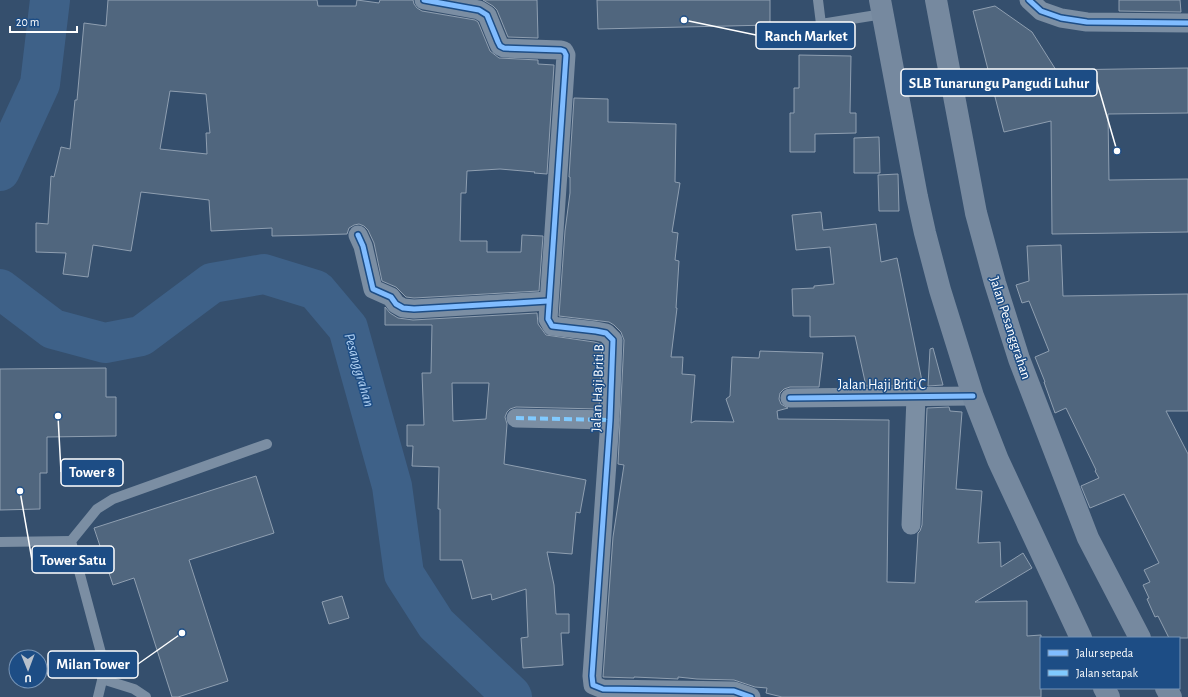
<svg xmlns="http://www.w3.org/2000/svg" width="1188" height="697" viewBox="0 0 1188 697" font-family="'Alegreya Sans',sans-serif">
<rect width="100%" height="100%" fill="#354f6d"/>
<g fill="none" stroke-linecap="round" stroke-linejoin="round">
<g stroke="#3e6188" stroke-width="40">
<polyline points="0,171 40,84 50,0"/>
<polyline points="0,289 53,329 105,343 141,336 212,283 264,274 316,290 348,328 392,486 404,574 436,624 511,695 512,697"/>
</g>
</g>
<g fill="#50667e" stroke="#8f9fb1" fill-rule="evenodd">
<path d="M108,0H317L318,6H356L357,0L379,3L380,0H413L414,4L417,8L422,11L475,20L478,22L490,51L499,58L538,60V64L554,65L547,174L534,173L535,172L500,169L467,171L466,193H461L460,241H487V252H521L522,235L543,236L539,291L414,298L406,297L396,287L382,281L374,243L368,230L364,226L359,224L354,225L349,228L347,234L315,235L272,236V228L211,231L209,200L141,192L131,251L93,245L88,277L63,274L66,253L36,252V223L48,224L51,176L54,177L61,147L70,149L75,100H77L84,23L106,26ZM170,91L206,94L210,133H206L207,154L160,149Z"/>
<polygon points="483,0 537,0 538,38 508,37 497,10 493,6"/>
<polygon points="597,0 770,0 770,25 598,29"/>
<polygon points="1119,0 1180,0 1181,12 1119,11"/>
<polygon points="995,6 1032,32 1056,70 1188,68 1188,113 1108,114 1109,180 1188,179 1188,232 1052,234 1051,121 1004,132 973,11"/>
<polygon points="799,55 851,56 850,113 856,113 856,133 815,134 815,152 790,152 790,113 794,113 794,88 799,88"/>
<polygon points="574,98 608,99 608,122 676,124 675,182 680,183 672,232 678,233 675,260 679,261 676,308 677,308 671,357 683,357 682,374 695,375 691,423 695,421 734,422 726,399 730,396 732,357 759,358 760,351 823,353 819,387 790,387 784,389 780,393 779,399 781,404 788,408 777,411 778,419 889,420 887,582 915,583 918,533 920,531 922,525 927,408 949,407 950,411 962,412 956,489 982,491 978,543 1000,542 1001,567 1023,553 1032,568 975,602 1027,601 1027,636 1041,635 1041,697 782,697 766,693 767,688 755,687 734,680 697,679 678,677 678,679 634,677 634,678 603,677 613,537 624,465 618,464 624,340 621,332 614,325 609,322 559,316 565,231 570,193 570,177 569,177"/>
<polygon points="879,137 880,173 854,173 854,138"/>
<polygon points="898,174 899,211 879,211 878,175"/>
<polygon points="821,212 823,230 876,224 881,262 897,258 922,381 897,386 866,386 855,336 810,337 810,316 793,316 792,289 814,288 814,286 834,284 830,247 796,250 792,215"/>
<polygon points="1061,245 1063,296 1188,294 1188,411 1166,411 1188,454 1188,638 1169,638 1158,616 1155,617 1147,599 1149,598 1143,585 1150,582 1144,570 1159,563 1124,494 1090,508 1081,486 1099,478 1095,471 1096,470 1066,408 1055,413 1044,382 1045,382 1035,357 1049,351 1029,301 1022,303 1016,285 1029,281 1027,246"/>
<path d="M385,307L390,313L398,318L413,320L537,313L538,324L546,335L594,342L602,344L599,409L516,407L510,409L507,412L505,417L507,424L504,464L586,480L580,513L576,512L572,554L547,552L554,585L556,614H569V633H561L563,665L523,668L521,638L528,637L526,589L492,600L491,594L472,599L462,560H440V509H438L439,467L412,466L413,446H407V425H424L422,373H431L432,325H385ZM452,383H489L486,419L453,421Z"/>
<polygon points="933,348 943,385 928,386 930,349"/>
<polygon points="106,368 106,397 116,397 116,436 47,437 47,473 40,473 40,509 0,510 0,369"/>
<polygon points="256,476 274,533 189,560 228,681 178,697 172,697 134,578 113,585 94,528"/>
<polygon points="342,596 349,618 329,624 322,602"/>
</g>
<g fill="none" stroke-linecap="round" stroke-linejoin="round">
<g stroke="#7b8ea3" stroke-width="10">
<polyline points="818,0 821,24 883,14"/>
<polyline points="0,542 71,541"/>
<polyline points="102,679 134,689 146,697"/>
<polyline points="98,697 104,672 101,653 71,541 97,509 113,499 267,444"/>
</g>
<g stroke="#7b8ea3" stroke-width="19">
<polyline points="424,0 479,10 487,15 498,42 500,46 504,48 561,50 564,51 566,55 548,319 552,326 596,331 606,333 613,340 610,420 592,676 593,685 603,689 734,691 751,697"/>
<polyline points="1029,0 1041,11 1061,18 1087,22 1188,23"/>
<polyline points="358,235 363,246 373,289 391,297 396,304 403,308 414,309 548,301"/>
<polyline points="790,398 973,396"/>
<polyline points="516,418 610,420"/>
<polyline points="911,525 916,397"/>
</g>
<g stroke="#76899f" stroke-width="22">
<polyline points="880,0 917,197 925,233 940,290 973,396 998,460 1081,638"/>
<polyline points="936,0 976,213 995,283 1019,359 1088,538 1140,638"/>
<polyline points="1104,688 1109,697"/>
<polyline points="1166,688 1171,697"/>
</g>
<polyline stroke="#80caff" stroke-width="4" stroke-dasharray="8 4" stroke-linecap="butt" points="516,418 610,420"/>
<defs>
<g id="cycleway">
<polyline points="424,0 479,10 487,15 498,42 500,46 504,48 561,50 564,51 566,55 548,319 552,326 596,331 606,333 613,340 610,420 592,676 593,685 603,689 734,691 751,697"/>
<polyline points="1029,0 1041,11 1061,18 1087,22 1188,23"/>
<polyline points="358,235 363,246 373,289 391,297 396,304 403,308 414,309 548,301"/>
<polyline points="790,398 973,396"/>
</g>
</defs>
<use href="#cycleway" stroke="#1d4d85" stroke-width="8"/>
<use href="#cycleway" stroke="#80bcff" stroke-width="5"/>
</g>
<g text-anchor="middle" dominant-baseline="central" stroke-width="3" stroke-linejoin="round" paint-order="stroke">
<g font-size="14" fill="#fff" stroke="#1d4d85">
<text transform="translate(1010 328) rotate(72)">Jalan Pesanggrahan</text>
<text x="882" y="385">Jalan Haji Briti C</text>
<text transform="translate(598 388) rotate(-88)">Jalan Haji Briti B</text>
</g>
<g font-size="15" font-style="italic" fill="#afd0f2" stroke="#1d4d85">
<text transform="translate(359 370) rotate(74)">Pesanggrahan</text>
</g>
</g>
<path fill="none" stroke="#fff" stroke-width="1.5" d="M684 20L756 35M1117 151L1097 82M58 416L61 472M20 491L32 560M182 633L138 664"/>
<g fill="#fff" stroke="#1d4d85" stroke-width="1.5">
<circle cx="684" cy="20" r="4"/>
<circle cx="1117" cy="151" r="4"/>
<circle cx="58" cy="416" r="4"/>
<circle cx="20" cy="491" r="4"/>
<circle cx="182" cy="633" r="4"/>
</g>
<g fill="#1d4d85" stroke="#fff" stroke-width="1.5">
<rect x="756" y="22" width="99" height="27" rx="4"/>
<rect x="901" y="69" width="196" height="27" rx="4"/>
<rect x="61" y="459" width="62" height="27" rx="4"/>
<rect x="32" y="546" width="82" height="27" rx="4"/>
<rect x="48" y="651" width="90" height="27" rx="4"/>
</g>
<g font-size="15" text-anchor="middle" font-weight="bold" fill="#fff">
<text x="806" y="41">Ranch Market</text>
<text x="999" y="88">SLB Tunarungu Pangudi Luhur</text>
<text x="92" y="477">Tower 8</text>
<text x="73" y="565">Tower Satu</text>
<text x="93" y="669">Milan Tower</text>
</g>
<rect x="1040" y="637" width="140" height="52" fill="#1d4d85" stroke="#7794b6"/>
<rect x="1048" y="650" width="20" height="6" fill="#80bcff" stroke="#7794b6"/>
<text x="1076" y="657" font-size="12" fill="#ffffff">Jalur sepeda</text>
<rect x="1048" y="670" width="20" height="6" fill="#80caff" stroke="#7794b6"/>
<text x="1076" y="677" font-size="12" fill="#ffffff">Jalan setapak</text>
<g transform="translate(28 669) rotate(179)"><circle r="19" fill="#1d4d85" stroke="#7794b6"/>
<path d="M0-3L7 15L0 10L-7 15Z" fill="#b8c1cc"/>
<text y="-6" font-size="11" font-weight="bold" text-anchor="middle" fill="#ffffff">U</text>
</g>
<path d="M10 26v6h67v-6" fill="none" stroke="#ffffff" stroke-width="2"/>
<text x="16" y="26" font-size="12" fill="#ffffff" stroke="#1d4d85" stroke-width="3" paint-order="stroke">20 m</text>
</svg>
